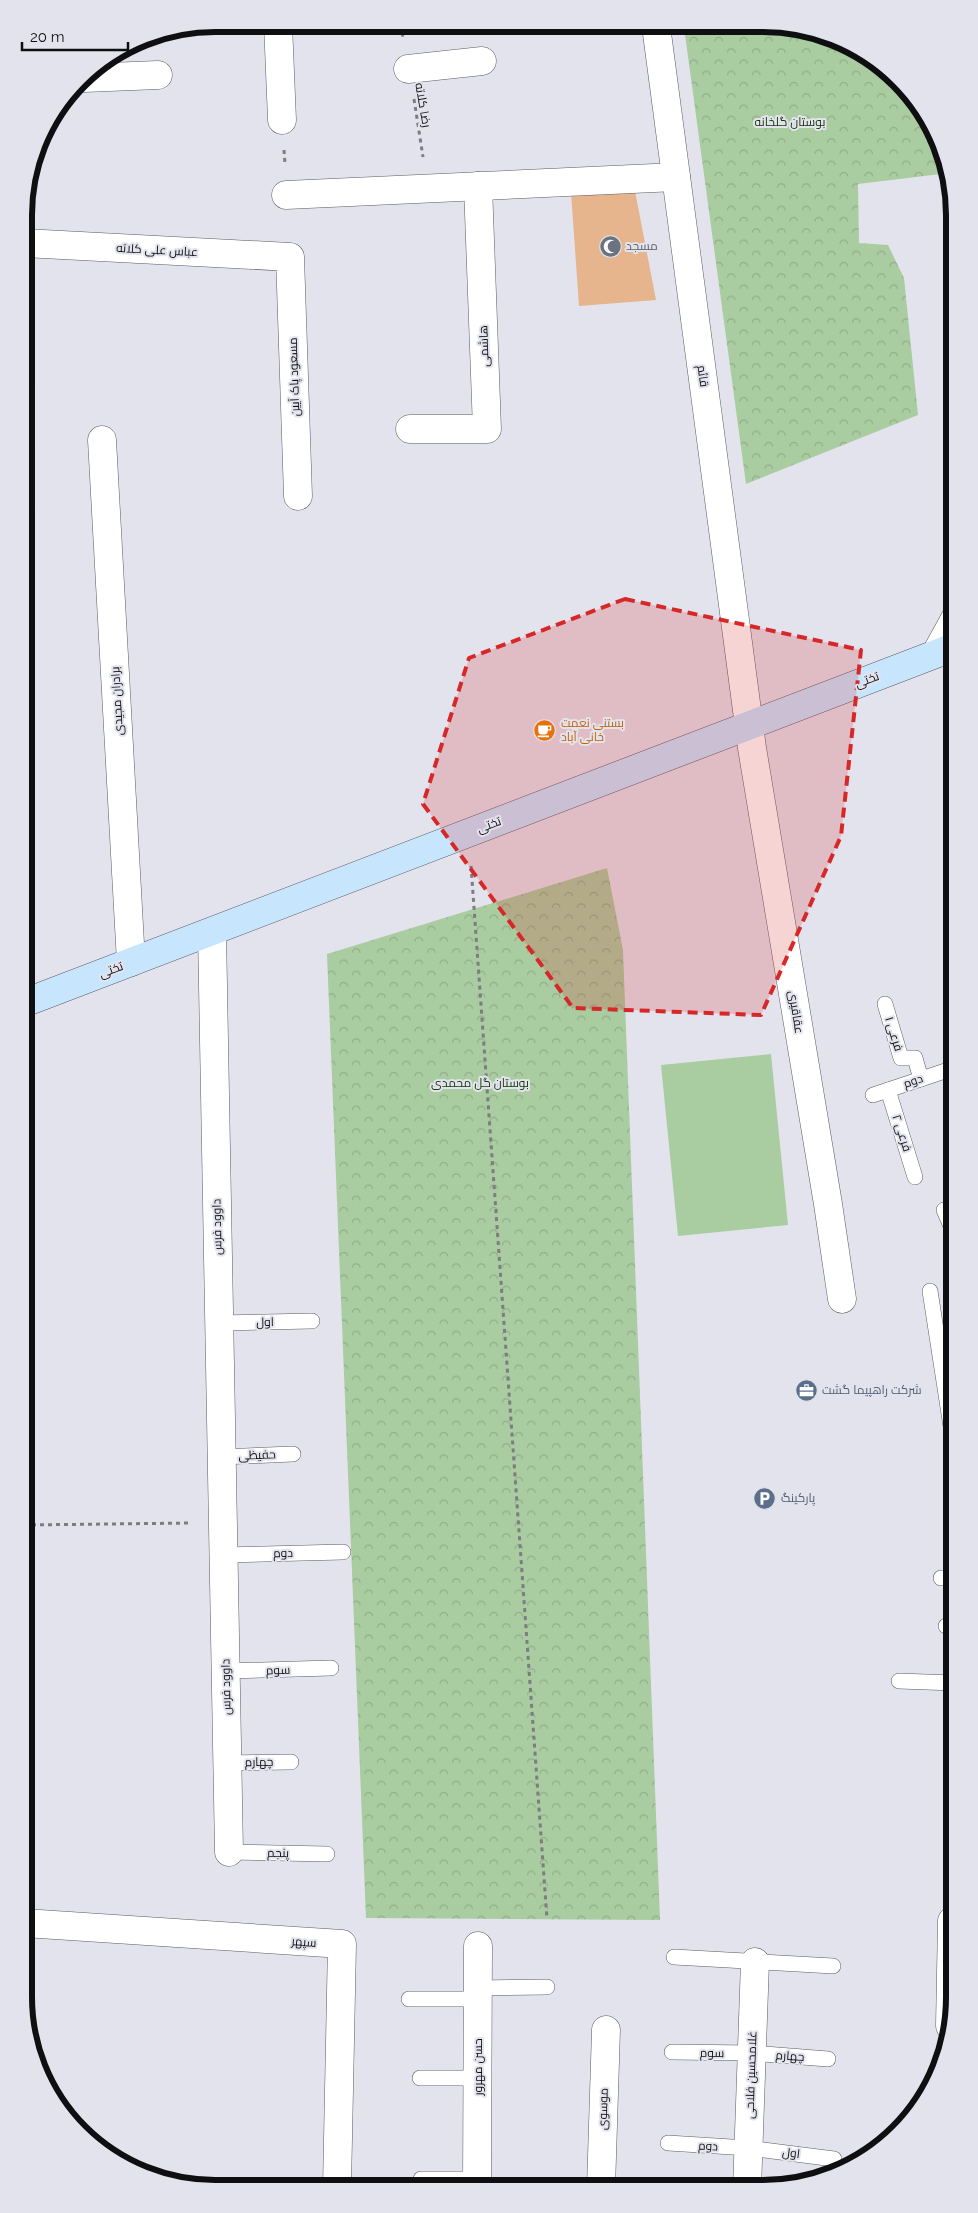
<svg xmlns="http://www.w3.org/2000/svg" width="978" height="2213" viewBox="0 0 978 2213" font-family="Raleway,Cairo,sans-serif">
<defs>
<pattern id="park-crowns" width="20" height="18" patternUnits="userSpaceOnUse" patternTransform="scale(1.25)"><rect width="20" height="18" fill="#aacca1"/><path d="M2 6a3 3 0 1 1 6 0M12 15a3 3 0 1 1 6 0" fill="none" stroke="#91ae8a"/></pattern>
</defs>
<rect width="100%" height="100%" fill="#e3e3ed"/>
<g fill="url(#park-crowns)">
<polygon points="684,27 800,27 848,44 889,71 922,109 948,165 949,173 858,184 859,243 888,245 904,278 918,415 746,484"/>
<polygon points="607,868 623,950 660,1920 366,1918 327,954"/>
</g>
<polygon fill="#aacca1" points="771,1054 788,1225 678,1236 661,1065"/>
<polygon fill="#e6b48d" points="635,191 656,300 579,306 571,192"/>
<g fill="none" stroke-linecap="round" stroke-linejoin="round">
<defs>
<g id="lane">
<polyline points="927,656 954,607"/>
<polyline points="885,1004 901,1058 915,1058 921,1079"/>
<polyline points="888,1090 915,1177"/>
<polyline points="873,1095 954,1068"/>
<polyline points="944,1210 954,1233"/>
<polyline points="930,1291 954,1446"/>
<polyline points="219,1323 312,1321"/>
<polyline points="221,1457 293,1454"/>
<polyline points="223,1555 343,1552"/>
<polyline points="941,1578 954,1578"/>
<polyline points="946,1626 954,1626"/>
<polyline points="225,1671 331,1668"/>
<polyline points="899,1681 954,1683"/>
<polyline points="227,1763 291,1762"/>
<polyline points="229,1852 327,1854"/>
<polyline points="674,1957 833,1966"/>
<polyline points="478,1988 547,1987"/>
<polyline points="409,1999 478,1999"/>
<polyline points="672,2052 751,2053 828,2059"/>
<polyline points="420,2078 478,2078"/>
<polyline points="668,2143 748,2148 834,2159"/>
<polyline points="421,2179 477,2179"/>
</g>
<g id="street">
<polyline points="278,24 282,120"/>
<polyline points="656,26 752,748 828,1204 842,1299"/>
<polyline points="408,69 482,61"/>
<polyline points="84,78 158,75"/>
<polyline points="286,195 676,177"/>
<polyline points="24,243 290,257 298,496"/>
<polyline points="410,429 487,429 478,186"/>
<polyline points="102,440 131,962"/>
<polyline points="212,932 229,1852"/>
<polyline points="24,1923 342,1944 337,2187"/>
<polyline points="950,2026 952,1921 954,1921"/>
<polyline points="477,2187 478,1946"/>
<polyline points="601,2188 606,2030"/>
<polyline points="747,2189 755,1962"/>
</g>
<polyline id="secondary" points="24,1003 954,647"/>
</defs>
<use href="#lane" stroke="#5a5a62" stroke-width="16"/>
<use href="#street" stroke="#5a5a62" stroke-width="29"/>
<use href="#secondary" stroke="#5a5a62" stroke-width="29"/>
<g stroke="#7c7c82" stroke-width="3" stroke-dasharray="4 4" stroke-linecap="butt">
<polyline points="400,25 403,37"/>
<polyline points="414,99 423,157"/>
<polyline points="284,150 285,164"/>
<polyline points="471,866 547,1919"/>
<polyline points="24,1525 192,1523"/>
</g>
<use href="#lane" stroke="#fff" stroke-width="15"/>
<use href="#street" stroke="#fff" stroke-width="28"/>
<use href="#secondary" stroke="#c8e5fe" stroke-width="28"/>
</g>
<path fill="#d62828" fill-opacity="0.2" stroke="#d62828" stroke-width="4" stroke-dasharray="10 6" stroke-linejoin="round" d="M625,599L861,650L841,836L761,1015L573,1008L423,804L469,658Z"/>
<defs>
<symbol id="mosque-disc" viewBox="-11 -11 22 22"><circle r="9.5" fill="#6b7280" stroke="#e3e3ed"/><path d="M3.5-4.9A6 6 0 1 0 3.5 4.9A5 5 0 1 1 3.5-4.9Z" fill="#fff"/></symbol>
<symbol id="cafe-disc" viewBox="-11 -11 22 22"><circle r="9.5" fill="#e8710a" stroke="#e3e3ed"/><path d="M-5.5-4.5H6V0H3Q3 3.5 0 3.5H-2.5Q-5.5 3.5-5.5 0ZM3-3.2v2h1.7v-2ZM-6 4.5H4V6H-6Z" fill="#fff"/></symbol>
<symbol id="office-disc" viewBox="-11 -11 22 22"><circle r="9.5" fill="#5c6f8a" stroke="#e3e3ed"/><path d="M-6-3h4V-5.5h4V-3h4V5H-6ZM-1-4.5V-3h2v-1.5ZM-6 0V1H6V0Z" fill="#fff"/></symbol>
<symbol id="parking-disc" viewBox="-11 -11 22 22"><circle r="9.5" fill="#5c6f8a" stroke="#e3e3ed"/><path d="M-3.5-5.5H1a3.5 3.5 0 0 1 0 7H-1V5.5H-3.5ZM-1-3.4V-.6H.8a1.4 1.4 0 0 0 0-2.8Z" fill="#fff"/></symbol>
</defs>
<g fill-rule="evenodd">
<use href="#mosque-disc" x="598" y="234" width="25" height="25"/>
<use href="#cafe-disc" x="532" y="718" width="25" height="25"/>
<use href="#office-disc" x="794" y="1378" width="25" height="25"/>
<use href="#parking-disc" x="752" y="1486" width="25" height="25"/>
</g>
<g text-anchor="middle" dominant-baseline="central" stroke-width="4" stroke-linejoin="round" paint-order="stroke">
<g font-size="12" fill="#0f0f12" stroke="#e3e3ed">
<text transform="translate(423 105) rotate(80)">رضا کلاته</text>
<text transform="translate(157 250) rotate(3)">عباس علی کلاته</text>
<text transform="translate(484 346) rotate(-92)">هاشمی</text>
<text transform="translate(703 376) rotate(82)">قائم</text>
<text transform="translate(294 377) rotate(-92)">مسعود پاک آیین</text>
<text transform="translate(867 680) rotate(-21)">تختی</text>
<text transform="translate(117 701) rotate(-93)">برادران مجیدی</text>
<text transform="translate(489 825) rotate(-21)">تختی</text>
<text transform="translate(111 970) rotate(-21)">تختی</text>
<text transform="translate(796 1012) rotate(81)">عقاقیری</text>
<text transform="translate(894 1034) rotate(73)">فرعی ۱</text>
<text transform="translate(913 1081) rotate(-19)">دوم</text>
<text transform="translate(902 1133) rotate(72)">فرعی ۲</text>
<text transform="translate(217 1227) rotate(-91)">داوود فرس</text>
<text transform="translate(265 1322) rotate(-1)">اول</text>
<text transform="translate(257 1455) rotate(-2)">حفیظی</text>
<text transform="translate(283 1553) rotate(-1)">دوم</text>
<text transform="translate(278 1670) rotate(-2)">سوم</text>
<text transform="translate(226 1687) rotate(-91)">داوود فرس</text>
<text transform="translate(259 1762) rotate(-1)">چهارم</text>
<text transform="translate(278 1853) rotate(1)">پنجم</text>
<text transform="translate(304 1942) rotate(4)">سپهر</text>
<text transform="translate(712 2053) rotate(1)">سوم</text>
<text transform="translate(790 2056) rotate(4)">چهارم</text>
<text transform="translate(478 2067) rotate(-90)">حسن مهرور</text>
<text transform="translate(751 2075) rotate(-88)">غلامحسین فلاحی</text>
<text transform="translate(603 2109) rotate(-88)">موسوی</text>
<text transform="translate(708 2146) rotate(3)">دوم</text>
<text transform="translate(791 2153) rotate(7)">اول</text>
</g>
<g font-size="12" fill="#113705" stroke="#e3e3ed">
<text x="790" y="122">بوستان گلخانه</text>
<text x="480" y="1083">بوستان گل محمدی</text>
</g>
<g font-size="12" fill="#5b616d" stroke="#e3e3ed" text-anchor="start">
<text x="626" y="246">مسجد</text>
</g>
<g font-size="12" fill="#c56008" stroke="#e3e3ed" text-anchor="start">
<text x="561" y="723">بستنی نعمت<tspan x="561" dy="14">خانی آباد</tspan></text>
</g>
<g font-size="12" fill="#4e5e75" stroke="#e3e3ed" text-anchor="start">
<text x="822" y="1390">شركت راهپيما گشت</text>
<text x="781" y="1498">پارکینگ</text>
</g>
</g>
<path d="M0 0H978V2213H0ZM215 32H763A183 183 0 0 1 946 215V1997A183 183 0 0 1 763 2180H215A183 183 0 0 1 32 1997V215A183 183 0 0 1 215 32Z" fill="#e3e3ed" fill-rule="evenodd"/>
<path fill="none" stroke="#0f0f12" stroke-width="6" d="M215 32H763A183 183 0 0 1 946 215V1997A183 183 0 0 1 763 2180H215A183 183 0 0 1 32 1997V215A183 183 0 0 1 215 32Z"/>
<path d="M22 42v8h106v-8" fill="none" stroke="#0f0f12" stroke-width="2.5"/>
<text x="30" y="42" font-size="15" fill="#0f0f12" stroke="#e3e3ed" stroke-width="4" paint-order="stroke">20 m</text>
</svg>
